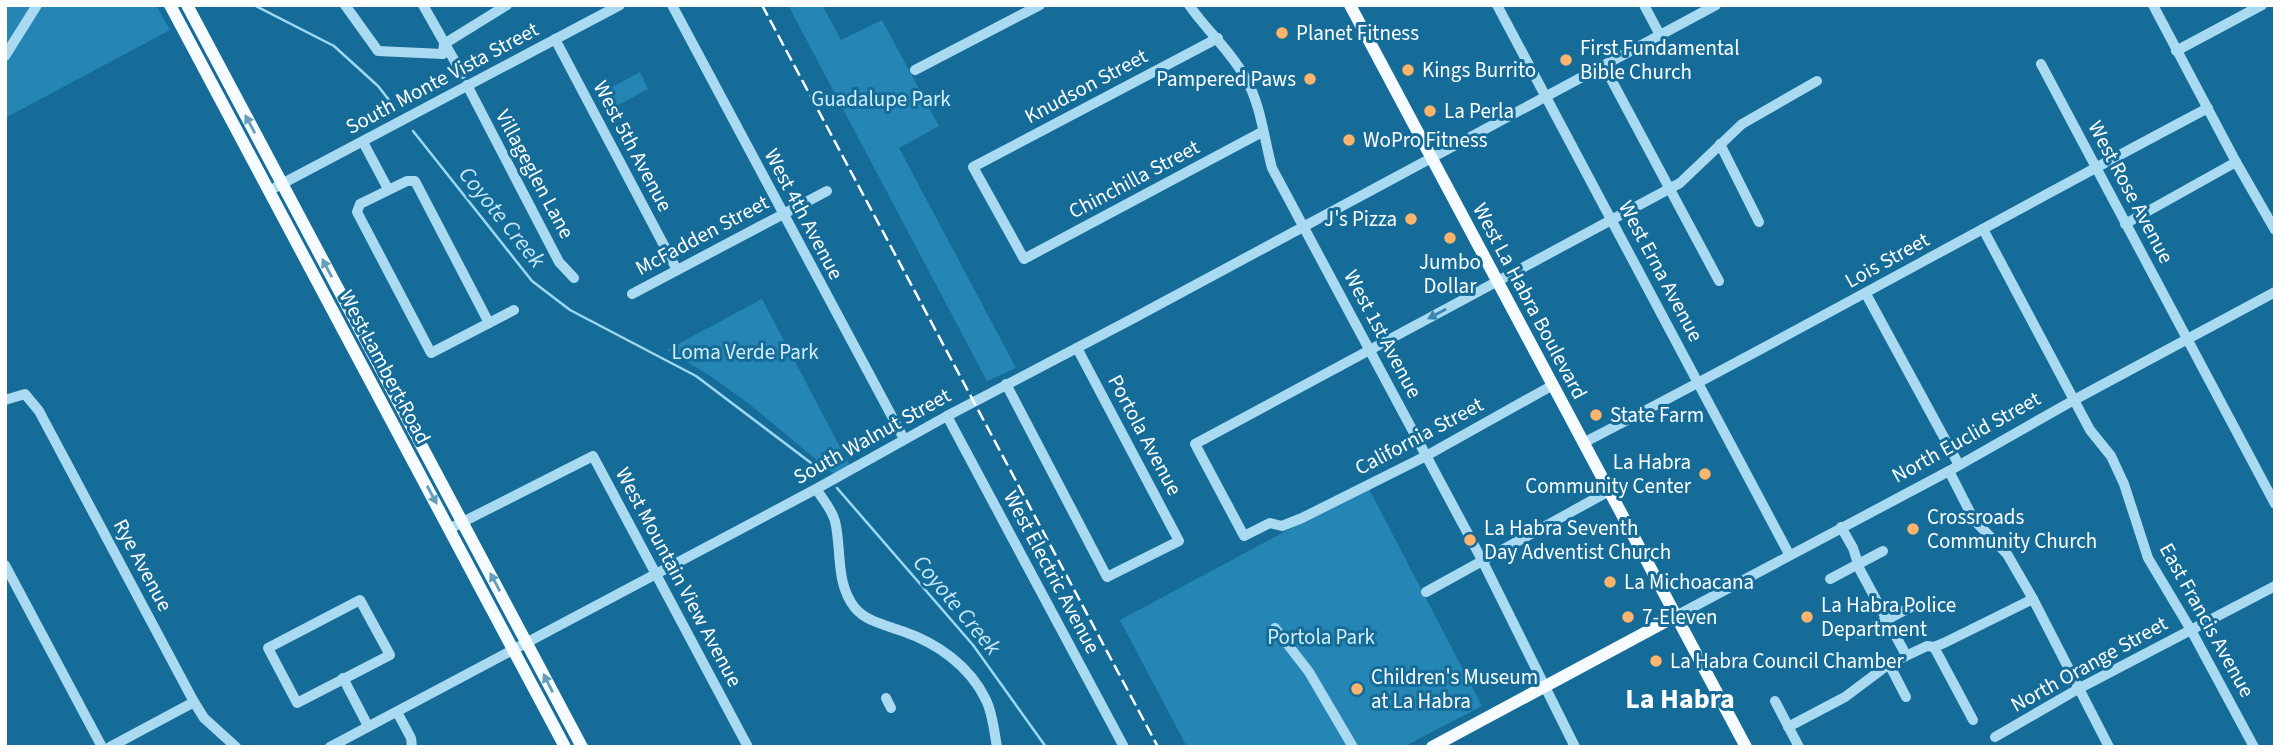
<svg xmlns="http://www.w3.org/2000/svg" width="2280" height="752" viewBox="0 0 2280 752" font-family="'Source Sans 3',sans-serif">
<rect width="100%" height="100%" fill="#156c99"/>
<g fill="#2586b6">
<polygon points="5,5 156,5 170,30 5,118"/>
<polygon points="788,5 822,5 841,40 882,20 939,126 899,148 1016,368 987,381"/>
<polygon points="640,72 648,89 605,112 596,96"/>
<polygon points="762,299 851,468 836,476 748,403 712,377 667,350"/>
<polygon points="1368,487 1482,706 1403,747 1187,747 1120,620"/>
</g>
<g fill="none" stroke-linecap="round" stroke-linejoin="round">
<g stroke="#9cd9f5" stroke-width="2.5">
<polyline points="254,5 334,46 378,86 396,109"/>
<polyline points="413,131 532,281 570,310 696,376 823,472"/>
<polyline points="837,488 973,645 1046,747"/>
</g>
<g stroke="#a9daf2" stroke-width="10">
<polyline points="345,5 378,51 443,54 444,44 507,5"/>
<polyline points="423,5 462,74"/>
<polyline points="672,5 904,439"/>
<path d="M1189,5C1207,31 1231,51 1246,79C1261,105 1264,139 1272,168L1482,560L1575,747"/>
<polyline points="1497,5 1789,554"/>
<polyline points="1644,5 1660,35"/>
<polyline points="2153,5 2236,162 2275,230"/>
<polyline points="1218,38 973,167 1024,259 1262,132"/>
<polyline points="555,39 677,270"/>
<polyline points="2176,51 2262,5"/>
<polyline points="5,56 37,5"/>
<polyline points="2041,64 2275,504"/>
<polyline points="1604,66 1719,281"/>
<polyline points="915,70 1040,5"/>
<polyline points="467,85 559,262 574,278"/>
<polyline points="363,142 388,189"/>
<polyline points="1720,144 1759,222"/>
<polygon points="407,181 415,181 489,323 431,353 357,212 360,204"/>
<polyline points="276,187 620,5"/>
<polyline points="2125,224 2236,162"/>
<polyline points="1983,229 2074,400 2090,430 2111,456 2124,484 2148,558 2191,630 2254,747"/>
<polyline points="632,294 827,191"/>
<polyline points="1866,294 1959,465"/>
<polyline points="489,323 514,310"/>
<polyline points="1006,384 1107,577 1179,541 1077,348"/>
<polyline points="1553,385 1426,456 1302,518 1282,526 1270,523 1244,536 1195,444 1680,183 1742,124 1817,81"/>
<polyline points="5,400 25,394 39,411 194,702 204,718 236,747"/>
<polyline points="947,416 1124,747"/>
<path d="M1583,443C1793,335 1999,218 2208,108"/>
<polyline points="1949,471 1974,520 2007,554 2033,599 2109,747"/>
<path d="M816,489C823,499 832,510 835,521C842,550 835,583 855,608C867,622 886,625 902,631C937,643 970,666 986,700C993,714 994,731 997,747"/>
<polyline points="1841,527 1853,548 1860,570 1906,655"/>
<polyline points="449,529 593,456 748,747"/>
<polyline points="5,565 102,747"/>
<polyline points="1830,579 1883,551"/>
<polyline points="1426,592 1609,491"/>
<polygon points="360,600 390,655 297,703 268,648"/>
<polyline points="1676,616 1949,471 2074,400 2275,292"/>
<polyline points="1275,628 1309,672 1353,747"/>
<polyline points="1859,634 1913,606"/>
<polyline points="1934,647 1973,720"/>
<polyline points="1889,664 1906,697"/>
<polyline points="343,678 368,726"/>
<polyline points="886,698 891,708"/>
<polyline points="1775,701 1799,747"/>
<polyline points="397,712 411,738 412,747"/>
<polyline points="1788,727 1845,697 1889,664 1927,646 1934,647 1944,643 2033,599"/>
<polyline points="1995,737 2078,689 2275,586"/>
<polyline points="110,747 194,702"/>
<polyline points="330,747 816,489 947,416 1132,319 1716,5"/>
</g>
<g stroke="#f5fbff" stroke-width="12">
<polyline points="170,5 565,747"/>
<polyline points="187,5 582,747"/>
<polyline points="1350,5 1746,747"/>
<polyline points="1432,747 1676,616"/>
</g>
<polyline stroke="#fff" stroke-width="2.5" stroke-dasharray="12 5" stroke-linecap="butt" points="762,5 1158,747"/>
</g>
<defs><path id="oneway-solid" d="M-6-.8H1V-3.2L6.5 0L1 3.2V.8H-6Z" transform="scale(1.75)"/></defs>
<g fill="#639ebd">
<use href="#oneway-solid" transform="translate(250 124) rotate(-118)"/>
<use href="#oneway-solid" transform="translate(327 268) rotate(-118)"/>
<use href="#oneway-solid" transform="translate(432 495) rotate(62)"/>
<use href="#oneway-solid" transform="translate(495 582) rotate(-118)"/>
<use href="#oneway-solid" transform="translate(548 683) rotate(-117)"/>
</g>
<use fill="#3a88af" href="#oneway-solid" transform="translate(1437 314) rotate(152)"/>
<g fill="#ffb36b" stroke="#156c99" stroke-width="2.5">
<circle cx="1282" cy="33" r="7"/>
<circle cx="1566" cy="60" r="7"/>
<circle cx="1408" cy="70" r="7"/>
<circle cx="1310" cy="79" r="7"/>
<circle cx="1430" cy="111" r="7"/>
<circle cx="1349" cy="140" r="7"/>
<circle cx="1411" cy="219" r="7"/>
<circle cx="1450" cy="238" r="7"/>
<circle cx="1596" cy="415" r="7"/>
<circle cx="1705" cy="474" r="7"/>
<circle cx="1913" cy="529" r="7"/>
<circle cx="1470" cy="540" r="7"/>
<circle cx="1610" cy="582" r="7"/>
<circle cx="1628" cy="617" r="7"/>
<circle cx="1807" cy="617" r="7"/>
<circle cx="1656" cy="661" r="7"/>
<circle cx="1357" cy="689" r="7"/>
</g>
<g text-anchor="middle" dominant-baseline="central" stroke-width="6" stroke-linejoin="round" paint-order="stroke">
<g font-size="21" fill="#fff" stroke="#156c99" text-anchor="start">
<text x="1296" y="33">Planet Fitness</text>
<text x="1580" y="48">First Fundamental<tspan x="1580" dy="24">Bible Church</tspan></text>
<text x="1422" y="70">Kings Burrito</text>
<text x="1296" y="79" text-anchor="end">Pampered Paws</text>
<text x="1444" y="111">La Perla</text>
<text x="1363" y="140">WoPro Fitness</text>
<text x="1397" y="219" text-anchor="end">J's Pizza</text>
<text x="1450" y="262" text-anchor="middle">Jumbo<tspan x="1450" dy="24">Dollar</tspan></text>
<text x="1610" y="415">State Farm</text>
<text x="1691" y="462" text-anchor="end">La Habra<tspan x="1691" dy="24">Community Center</tspan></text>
<text x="1927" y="517">Crossroads<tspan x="1927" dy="24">Community Church</tspan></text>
<text x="1484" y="528">La Habra Seventh<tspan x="1484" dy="24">Day Adventist Church</tspan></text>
<text x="1624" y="582">La Michoacana</text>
<text x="1821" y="605">La Habra Police<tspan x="1821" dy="24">Department</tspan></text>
<text x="1642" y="617">7-Eleven</text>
<text x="1670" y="661">La Habra Council Chamber</text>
<text x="1371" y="677">Children's Museum<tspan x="1371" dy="24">at La Habra</tspan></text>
</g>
<g font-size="21" fill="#fff" stroke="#156c99">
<text transform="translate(442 78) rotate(-28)">South Monte Vista Street</text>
<text transform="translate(1086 86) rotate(-28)">Knudson Street</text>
<text transform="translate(633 146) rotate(62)">West 5th Avenue</text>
<text transform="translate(535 174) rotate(62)">Villageglen Lane</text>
<text transform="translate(1134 179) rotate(-28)">Chinchilla Street</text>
<text transform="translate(2131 192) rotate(62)">West Rose Avenue</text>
<text transform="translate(804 214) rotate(62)">West 4th Avenue</text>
<text transform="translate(702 235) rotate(-28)">McFadden Street</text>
<text transform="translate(1887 260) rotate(-29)">Lois Street</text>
<text transform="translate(1661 271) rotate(62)">West Erna Avenue</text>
<text transform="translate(1530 301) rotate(62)">West La Habra Boulevard</text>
<text transform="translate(1383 334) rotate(62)">West 1st Avenue</text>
<text transform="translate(385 367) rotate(62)">West Lambert Road</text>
<text transform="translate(1145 435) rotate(62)">Portola Avenue</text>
<text transform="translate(872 436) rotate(-29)">South Walnut Street</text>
<text transform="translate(1419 436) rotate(-28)">California Street</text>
<text transform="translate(1966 437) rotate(-29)">North Euclid Street</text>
<text transform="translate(143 565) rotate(62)">Rye Avenue</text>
<text transform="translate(1052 572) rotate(62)">West Electric Avenue</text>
<text transform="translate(679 577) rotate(62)">West Mountain View Avenue</text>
<text transform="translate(2207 620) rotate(61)">East Francis Avenue</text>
<text transform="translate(2089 664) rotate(-29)">North Orange Street</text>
</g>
<g font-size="21" fill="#d1eefc" stroke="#156c99">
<text x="881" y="99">Guadalupe Park</text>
<text x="745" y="352">Loma Verde Park</text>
<text x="1321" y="637">Portola Park</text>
</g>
<g font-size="23" font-style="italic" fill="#c5e9fa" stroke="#156c99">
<text transform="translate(502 217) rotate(51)">Coyote Creek</text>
<text transform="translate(957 605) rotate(50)">Coyote Creek</text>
</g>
<g font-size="28" font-weight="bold" fill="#fff" stroke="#156c99">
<text x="1680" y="699">La Habra</text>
</g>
</g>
<rect width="2280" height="752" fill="none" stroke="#ffffff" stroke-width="14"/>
</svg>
